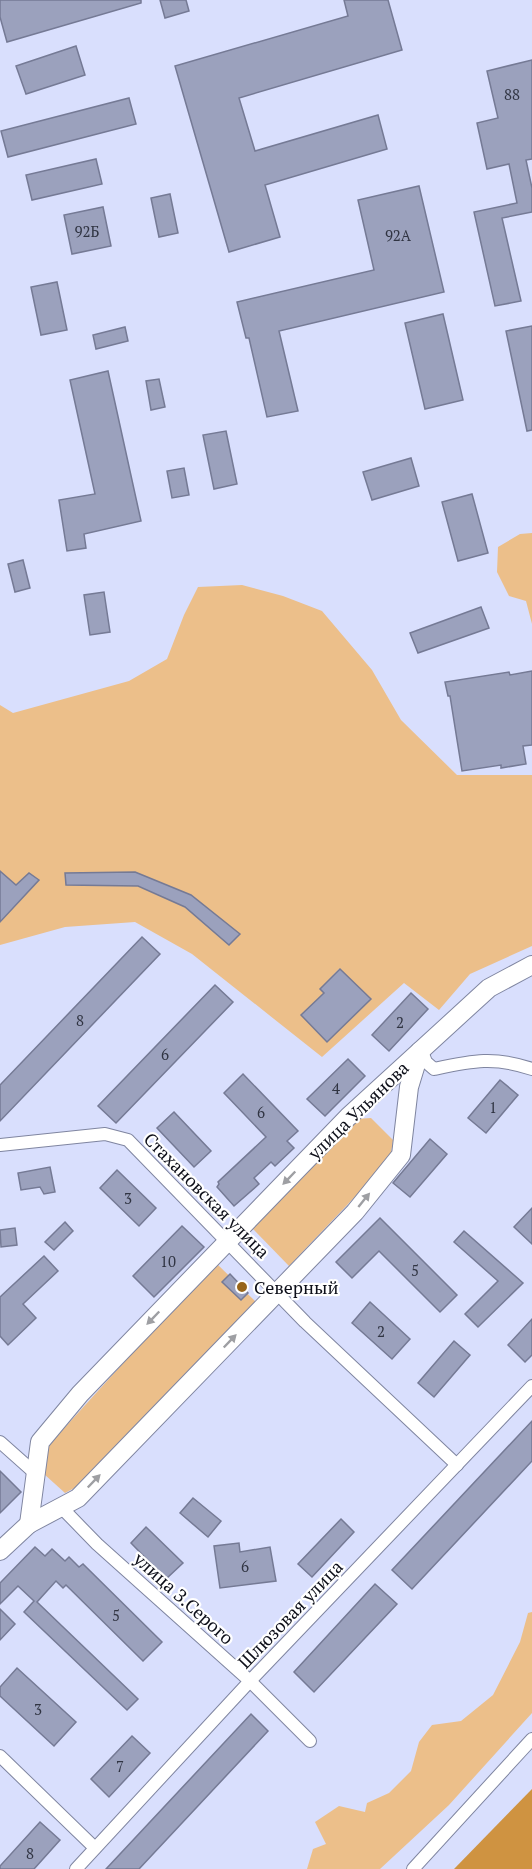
<svg xmlns="http://www.w3.org/2000/svg" width="532" height="1869" viewBox="0 0 532 1869" font-family="'PT Serif',serif">
<rect width="100%" height="100%" fill="#d9dffd"/>
<g fill="#ecbf8a" fill-rule="evenodd">
<polygon points="532,533 532,624 526,601 509,596 497,572 498,547 520,534"/>
<path d="M242,585L283,596L322,611L372,670L401,720L457,775H532V946L470,974L439,1010L404,983L322,1057L192,954L135,922L65,927L0,945V922L38,880L29,873L16,885L0,871V705L13,713L129,681L167,659L184,615L198,587ZM135,872L191,895L240,935L229,945L185,907L138,886L66,885V873ZM339,969L370,999L351,1019L320,989ZM302,1015L340,1029L327,1042Z"/>
<polygon points="371,1118 393,1140 390,1160 289,1266 252,1228 356,1119"/>
<polygon points="215,1262 257,1303 80,1485 65,1493 44,1474 48,1446"/>
<polygon points="532,1612 532,1713 449,1805 380,1869 307,1869 313,1849 326,1844 315,1822 339,1806 365,1812 367,1803 389,1793 411,1771 419,1742 432,1725 461,1721 493,1695 520,1642 528,1613"/>
</g>
<polygon fill="#cf9341" points="532,1789 532,1869 454,1869"/>
<g fill="#9ba1bd" stroke="#757a95" stroke-width="1.5">
<polygon points="0,0 141,0 141,3 7,42 0,17"/>
<polygon points="160,0 186,0 189,11 165,18"/>
<polygon points="344,0 388,0 402,50 239,98 255,151 378,115 387,149 265,185 280,237 229,252 175,66 348,16"/>
<polygon points="76,46 85,75 26,94 16,66"/>
<polygon points="532,60 532,159 526,160 532,188 532,212 502,218 521,301 495,306 474,212 517,203 509,164 487,169 477,123 498,118 487,71"/>
<polygon points="129,98 136,124 8,157 1,131"/>
<polygon points="96,159 102,184 32,200 26,175"/>
<polygon points="419,186 444,292 279,331 298,411 267,417 249,338 246,338 237,302 374,270 358,200"/>
<polygon points="170,194 178,233 159,237 151,198"/>
<polygon points="103,207 111,246 72,254 64,215"/>
<polygon points="57,282 67,330 41,335 31,287"/>
<polygon points="443,314 463,400 425,409 405,323"/>
<polygon points="532,326 532,430 527,431 506,331"/>
<polygon points="125,327 128,341 96,349 93,335"/>
<polygon points="108,371 141,521 84,534 86,548 67,551 59,500 95,494 70,380"/>
<polygon points="159,379 165,407 151,410 146,381"/>
<polygon points="226,431 237,484 214,489 203,435"/>
<polygon points="411,458 419,486 372,500 363,472"/>
<polygon points="184,468 189,495 172,498 167,471"/>
<polygon points="472,494 488,553 458,561 442,502"/>
<polygon points="23,560 30,588 15,592 8,564"/>
<polygon points="104,592 110,632 90,635 84,595"/>
<polygon points="481,607 489,628 418,653 410,633"/>
<polygon points="532,671 532,745 523,746 526,764 501,768 501,765 462,771 450,696 448,696 445,682 509,672 510,675"/>
<polygon points="0,871 16,885 29,873 39,880 0,922"/>
<polygon points="135,872 191,895 240,934 229,945 185,907 138,886 66,885 65,873"/>
<polygon points="142,937 160,954 0,1121 0,1085"/>
<polygon points="340,969 371,999 327,1042 301,1015 324,993 320,989"/>
<polygon points="215,985 233,1002 116,1123 98,1106"/>
<polygon points="411,993 428,1009 389,1051 372,1035"/>
<polygon points="348,1059 365,1076 325,1116 307,1099"/>
<polygon points="243,1074 298,1131 287,1141 294,1148 275,1166 271,1162 254,1178 259,1184 234,1206 217,1187 219,1184 218,1182 266,1137 224,1093"/>
<polygon points="500,1080 518,1095 486,1133 468,1118"/>
<polygon points="174,1112 211,1151 194,1167 157,1128"/>
<polygon points="430,1139 447,1154 410,1197 393,1183"/>
<polygon points="50,1167 55,1192 44,1194 40,1187 21,1190 18,1173"/>
<polygon points="117,1170 156,1208 139,1226 100,1188"/>
<polygon points="532,1208 532,1244 514,1227"/>
<polygon points="380,1218 457,1295 440,1312 379,1251 352,1278 336,1262"/>
<polygon points="65,1222 73,1231 54,1250 45,1242"/>
<polygon points="182,1226 204,1247 154,1297 133,1276"/>
<polygon points="15,1228 17,1245 1,1247 0,1230"/>
<polygon points="464,1231 523,1283 478,1327 465,1314 498,1281 454,1242"/>
<polygon points="44,1256 58,1271 23,1304 36,1318 8,1345 0,1336 0,1297"/>
<polygon points="230,1274 248,1293 241,1300 222,1282"/>
<polygon points="370,1302 410,1339 392,1359 352,1323"/>
<polygon points="532,1319 532,1355 525,1362 508,1345"/>
<polygon points="454,1341 470,1355 434,1397 418,1383"/>
<polygon points="532,1421 532,1461 412,1589 392,1570"/>
<polygon points="0,1471 21,1492 0,1513"/>
<polygon points="193,1498 221,1521 208,1537 180,1513"/>
<polygon points="341,1519 354,1532 312,1577 298,1564"/>
<polygon points="146,1527 183,1563 166,1579 131,1543"/>
<polygon points="239,1543 240,1552 270,1547 276,1581 220,1588 214,1546"/>
<polygon points="35,1547 45,1556 52,1549 65,1561 69,1557 79,1567 83,1564 162,1642 143,1661 66,1585 63,1588 56,1581 37,1602 138,1699 127,1710 24,1612 34,1601 18,1586 0,1604 0,1583"/>
<polygon points="375,1584 397,1604 314,1692 294,1672"/>
<polygon points="0,1609 15,1624 0,1640"/>
<polygon points="17,1668 76,1722 54,1746 0,1696 0,1687"/>
<polygon points="251,1714 268,1731 139,1869 106,1869"/>
<polygon points="132,1736 150,1753 109,1797 91,1779"/>
<polygon points="40,1822 60,1840 34,1869 0,1869 0,1866"/>
</g>
<g fill="none" stroke-linecap="round" stroke-linejoin="round">
<defs>
<g id="street">
<path d="M421,1049L426,1062L434,1069C472,1061 494,1056 532,1069"/>
<polyline points="0,1145 105,1134 128,1140 305,1322 457,1465"/>
<polyline points="0,1442 36,1474"/>
<polyline points="61,1507 97,1544 250,1681 310,1741"/>
<polyline points="0,1756 95,1848"/>
<polyline points="76,1869 250,1681 532,1386"/>
<polyline points="413,1869 532,1739"/>
</g>
<g id="secondary">
<polyline points="29,1524 40,1442 80,1394 348,1117 489,988 532,965"/>
<polyline points="0,1551 29,1524 78,1498 355,1212 401,1155 409,1087 420,1051"/>
</g>
</defs>
<use href="#street" stroke="#7f85a0" stroke-width="14"/>
<use href="#secondary" stroke="#7f85a0" stroke-width="20"/>
<use href="#street" stroke="#fff" stroke-width="12"/>
<use href="#secondary" stroke="#fff" stroke-width="18"/>
</g>
<defs><path id="oneway-solid" d="M-6-.8H1V-3.2L6.5 0L1 3.2V.8H-6Z" transform="scale(1.5)"/></defs>
<g fill="#9e9fa3">
<use href="#oneway-solid" transform="translate(289 1178) rotate(134)"/>
<use href="#oneway-solid" transform="translate(364 1200) rotate(-51)"/>
<use href="#oneway-solid" transform="translate(153 1318) rotate(134)"/>
<use href="#oneway-solid" transform="translate(230 1341) rotate(-46)"/>
<use href="#oneway-solid" transform="translate(94 1481) rotate(-46)"/>
</g>
<circle fill="#98651a" stroke="#fff" stroke-width="2" cx="242" cy="1287" r="6"/>
<g text-anchor="middle" dominant-baseline="central" stroke-width="4.5" stroke-linejoin="round" paint-order="stroke">
<g font-size="15" fill="#303442">
<text x="512" y="94">88</text>
<text x="87" y="231">92Б</text>
<text x="398" y="235">92А</text>
<text x="80" y="1020">8</text>
<text x="400" y="1022">2</text>
<text x="165" y="1054">6</text>
<text x="336" y="1088">4</text>
<text x="493" y="1107">1</text>
<text x="261" y="1112">6</text>
<text x="128" y="1198">3</text>
<text x="168" y="1261">10</text>
<text x="415" y="1270">5</text>
<text x="381" y="1331">2</text>
<text x="245" y="1566">6</text>
<text x="116" y="1615">5</text>
<text x="38" y="1709">3</text>
<text x="120" y="1766">7</text>
<text x="30" y="1853">8</text>
</g>
<g font-size="18" fill="#0d0f19" stroke="#fff">
<text transform="translate(358 1110) rotate(-44)">улица Ульянова</text>
<text transform="translate(207 1195) rotate(45)">Стахановская улица</text>
<text transform="translate(184 1598) rotate(42)">улица З.Серого</text>
<text transform="translate(290 1614) rotate(-46)">Шлюзовая улица</text>
</g>
<g font-size="18" fill="#0d0f19" stroke="#fff" text-anchor="start">
<text x="254" y="1287">Северный</text>
</g>
</g>
</svg>
